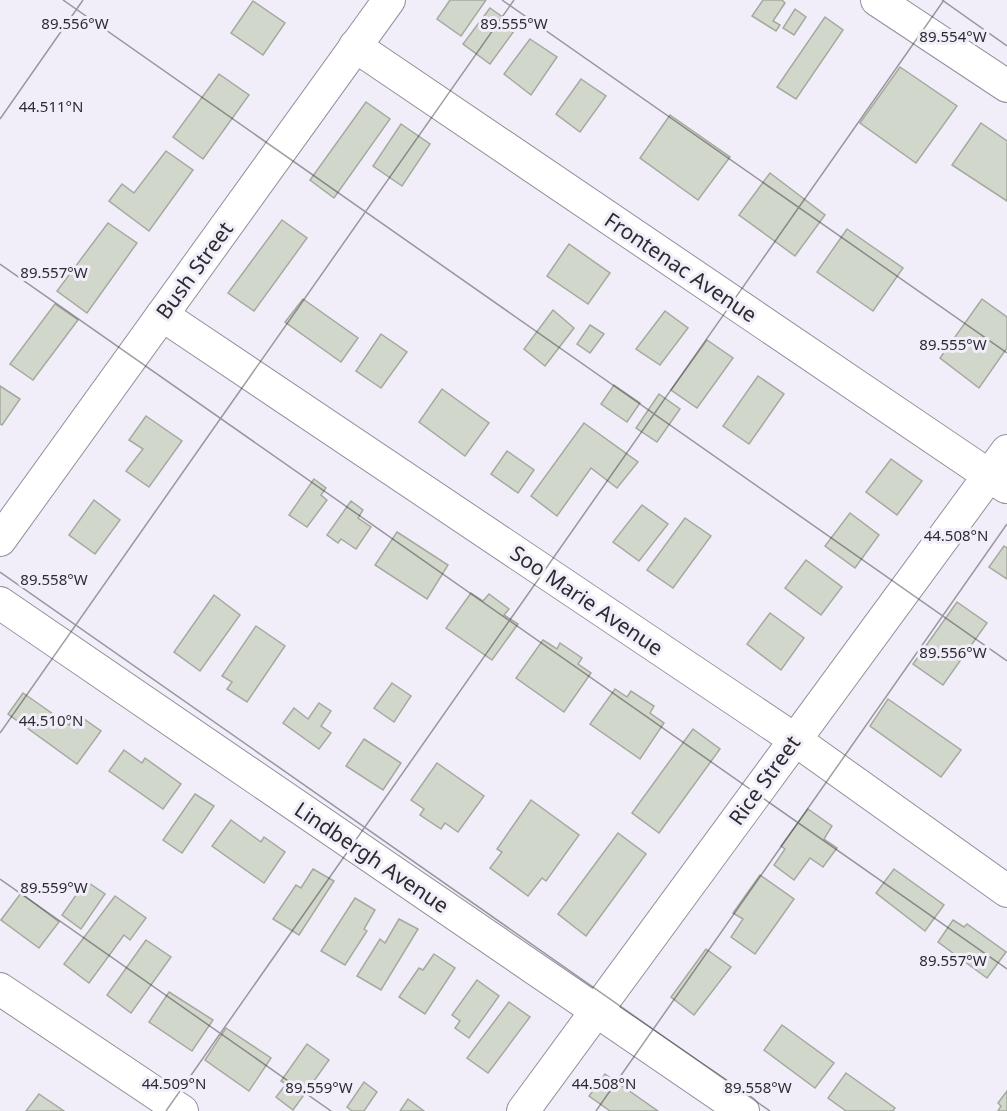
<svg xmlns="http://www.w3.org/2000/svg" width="1007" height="1111" viewBox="0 0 1007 1111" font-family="'Noto Sans',sans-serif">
<rect width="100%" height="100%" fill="#f1eefa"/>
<g fill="#d2d7cc" stroke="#a5aa9f" stroke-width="1.5">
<polygon points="450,0 486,0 461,36 437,19"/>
<polygon points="763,0 782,0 785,3 773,21 780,25 776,31 752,16"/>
<polygon points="253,1 285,23 263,55 231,33"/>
<polygon points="490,8 517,27 490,64 463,44"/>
<polygon points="795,9 806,17 794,35 783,28"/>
<polygon points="825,17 843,30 796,99 777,87"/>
<polygon points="530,39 557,57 531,95 504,74"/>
<polygon points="900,67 957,106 916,163 860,123"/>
<polygon points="219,74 249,95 203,159 173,137"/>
<polygon points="581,79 606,96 580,132 556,114"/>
<polygon points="366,102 390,119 334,198 310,180"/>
<polygon points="670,115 730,157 698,200 640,158"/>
<polygon points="981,123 1007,141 1007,201 952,165"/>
<polygon points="401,124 430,144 402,186 373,166"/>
<polygon points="166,151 193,170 149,231 109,201 122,184 134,193"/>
<polygon points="770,173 825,215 795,256 739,215"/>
<polygon points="282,220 307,238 254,311 228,293"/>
<polygon points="108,223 137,243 87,313 57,291"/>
<polygon points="847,229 903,268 873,311 817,272"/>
<polygon points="569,244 610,273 588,304 547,276"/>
<polygon points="303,299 358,338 341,362 285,322"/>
<polygon points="982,299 1007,317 1007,348 979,388 940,358"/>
<polygon points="55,304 78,320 33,380 10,364"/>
<polygon points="553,310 574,328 545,366 524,349"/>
<polygon points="665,311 688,328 660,365 636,349"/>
<polygon points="590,325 604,334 590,353 577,344"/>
<polygon points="381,334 407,352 381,388 356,371"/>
<polygon points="707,340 733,358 697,408 671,390"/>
<polygon points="758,376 784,394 749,444 723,426"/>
<polygon points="614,385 640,403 627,422 601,404"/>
<polygon points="0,386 20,399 2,425 0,424"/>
<polygon points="442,389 489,423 465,456 419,422"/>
<polygon points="659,394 680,409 657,442 636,428"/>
<polygon points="146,416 182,441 149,487 126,471 143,449 129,440"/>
<polygon points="584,423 638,462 617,488 591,468 557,516 531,496"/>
<polygon points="507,451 534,470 518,493 491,474"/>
<polygon points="891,459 922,481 897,515 866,492"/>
<polygon points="314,479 326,488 321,495 327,500 307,527 289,515"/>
<polygon points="94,500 120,520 95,554 69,535"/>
<polygon points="351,501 363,510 358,518 371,527 356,549 341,539 338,543 327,535"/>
<polygon points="642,505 668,524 639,561 613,542"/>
<polygon points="850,513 879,535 855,568 825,546"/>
<polygon points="685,518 711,536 673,588 647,570"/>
<polygon points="397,532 448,565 427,599 375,565"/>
<polygon points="1004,546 1007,548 1007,579 989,567"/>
<polygon points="806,560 842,587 821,615 785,588"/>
<polygon points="471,593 483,601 489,594 509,609 504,615 518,624 492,660 446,628"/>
<polygon points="214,595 240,615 200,671 174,652"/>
<polygon points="957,602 987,623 943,685 913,664"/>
<polygon points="770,613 804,638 781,670 747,644"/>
<polygon points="256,626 285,646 247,702 227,689 232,682 222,676"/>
<polygon points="543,640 557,649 560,643 582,658 578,664 591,673 564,712 516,678"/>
<polygon points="392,683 411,696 394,722 374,708"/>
<polygon points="615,689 627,697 631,691 654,706 650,713 664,723 640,759 590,724"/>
<polygon points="23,693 69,725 77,714 101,731 77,764 8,714"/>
<polygon points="888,699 961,750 941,777 870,726"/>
<polygon points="319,703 331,711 321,726 331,733 319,749 283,723 294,708 308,719"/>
<polygon points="693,729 720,749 659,833 632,813"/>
<polygon points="364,739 401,763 383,790 346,766"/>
<polygon points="124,750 142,763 145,758 181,784 163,809 109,771"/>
<polygon points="437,763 484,796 458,832 445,823 441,829 420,815 424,809 411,800"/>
<polygon points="195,794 214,806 182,853 163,840"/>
<polygon points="531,800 579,835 546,881 542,878 528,896 490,868 502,852 497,849"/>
<polygon points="808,809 832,826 824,839 837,848 823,867 810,858 794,880 774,865 785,849 781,846"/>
<polygon points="231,820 261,842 264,837 285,852 264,883 212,846"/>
<polygon points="618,833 646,854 586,936 558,914"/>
<polygon points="313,869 334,881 299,935 273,919 296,885 301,888"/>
<polygon points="894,869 944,905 925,931 876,893"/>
<polygon points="760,875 794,899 755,954 731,937 743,919 733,913"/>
<polygon points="86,881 105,894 81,929 62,915"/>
<polygon points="21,893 59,922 39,948 1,920"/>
<polygon points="115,896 146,918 130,940 124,935 89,983 64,964"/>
<polygon points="355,898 375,910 364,929 367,931 345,965 321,951"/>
<polygon points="399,919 418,929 381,990 357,976 380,939 385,943"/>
<polygon points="953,920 964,927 967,924 1006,952 987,978 938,942"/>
<polygon points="146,940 171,957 131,1013 107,995"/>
<polygon points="706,949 731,967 694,1015 671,997"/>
<polygon points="434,954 455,968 425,1014 399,997 419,968 423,970"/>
<polygon points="477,980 499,996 469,1038 455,1028 460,1021 452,1015"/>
<polygon points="169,992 213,1020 192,1051 149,1022"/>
<polygon points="509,1002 530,1017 488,1073 467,1058"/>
<polygon points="782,1025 834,1063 815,1088 764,1050"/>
<polygon points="226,1028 271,1058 249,1091 205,1060"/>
<polygon points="307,1044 329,1060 293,1110 276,1097 286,1084 281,1081"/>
<polygon points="846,1073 895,1108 893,1111 846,1111 828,1098"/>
<polygon points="605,1074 658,1111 610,1111 589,1096"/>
<polygon points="364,1082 377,1092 364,1111 352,1111 347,1107"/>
<polygon points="1007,1091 1007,1111 998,1111 1001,1106 998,1103"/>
<polygon points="39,1094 64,1111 26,1111"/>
<polygon points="408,1099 424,1111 400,1111"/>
</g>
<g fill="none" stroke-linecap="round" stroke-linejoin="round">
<defs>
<g id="minor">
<polyline points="877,0 1007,86"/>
<polyline points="355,46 1006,487"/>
<polyline points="162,315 794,739 1007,891"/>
<polyline points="0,540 389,0"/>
<polyline points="0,603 743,1111"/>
<polyline points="0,989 182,1111"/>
<polyline points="523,1111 1007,451"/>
</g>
</defs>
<use href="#minor" stroke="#93909b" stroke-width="34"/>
<use href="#minor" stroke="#fff" stroke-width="32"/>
</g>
<path fill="none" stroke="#2c2b2f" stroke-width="1.5" stroke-opacity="0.45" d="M63,0L1007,661M502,0L1007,353M942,0L1007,46M0,119L83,0M0,264L1007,969M0,572L770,1111M0,733L514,0M0,879L331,1111M166,1111L944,0M596,1111L1007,524"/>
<g text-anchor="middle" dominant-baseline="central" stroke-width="6" stroke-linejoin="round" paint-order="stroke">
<g font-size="21" fill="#2c2b2f" stroke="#f1eefa">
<text transform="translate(681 267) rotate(34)">Frontenac Avenue</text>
<text transform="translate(194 270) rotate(-54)">Bush Street</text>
<text transform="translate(587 600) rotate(34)">Soo Marie Avenue</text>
<text transform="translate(764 780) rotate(-54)">Rice Street</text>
<text transform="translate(372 857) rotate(34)">Lindbergh Avenue</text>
</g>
</g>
<g font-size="15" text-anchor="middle" fill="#2c2b2f" stroke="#f1eefa" stroke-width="6" stroke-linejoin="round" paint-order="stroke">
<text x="75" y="29">89.556°W</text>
<text x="514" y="29">89.555°W</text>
<text x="953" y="42">89.554°W</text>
<text x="51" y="112">44.511°N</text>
<text x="54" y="278">89.557°W</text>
<text x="953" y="350">89.555°W</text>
<text x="956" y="541">44.508°N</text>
<text x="54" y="585">89.558°W</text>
<text x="953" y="658">89.556°W</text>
<text x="51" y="726">44.510°N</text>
<text x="54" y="893">89.559°W</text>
<text x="953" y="966">89.557°W</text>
<text x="174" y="1089">44.509°N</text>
<text x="604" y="1089">44.508°N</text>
<text x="319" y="1093">89.559°W</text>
<text x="758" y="1093">89.558°W</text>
</g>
</svg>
